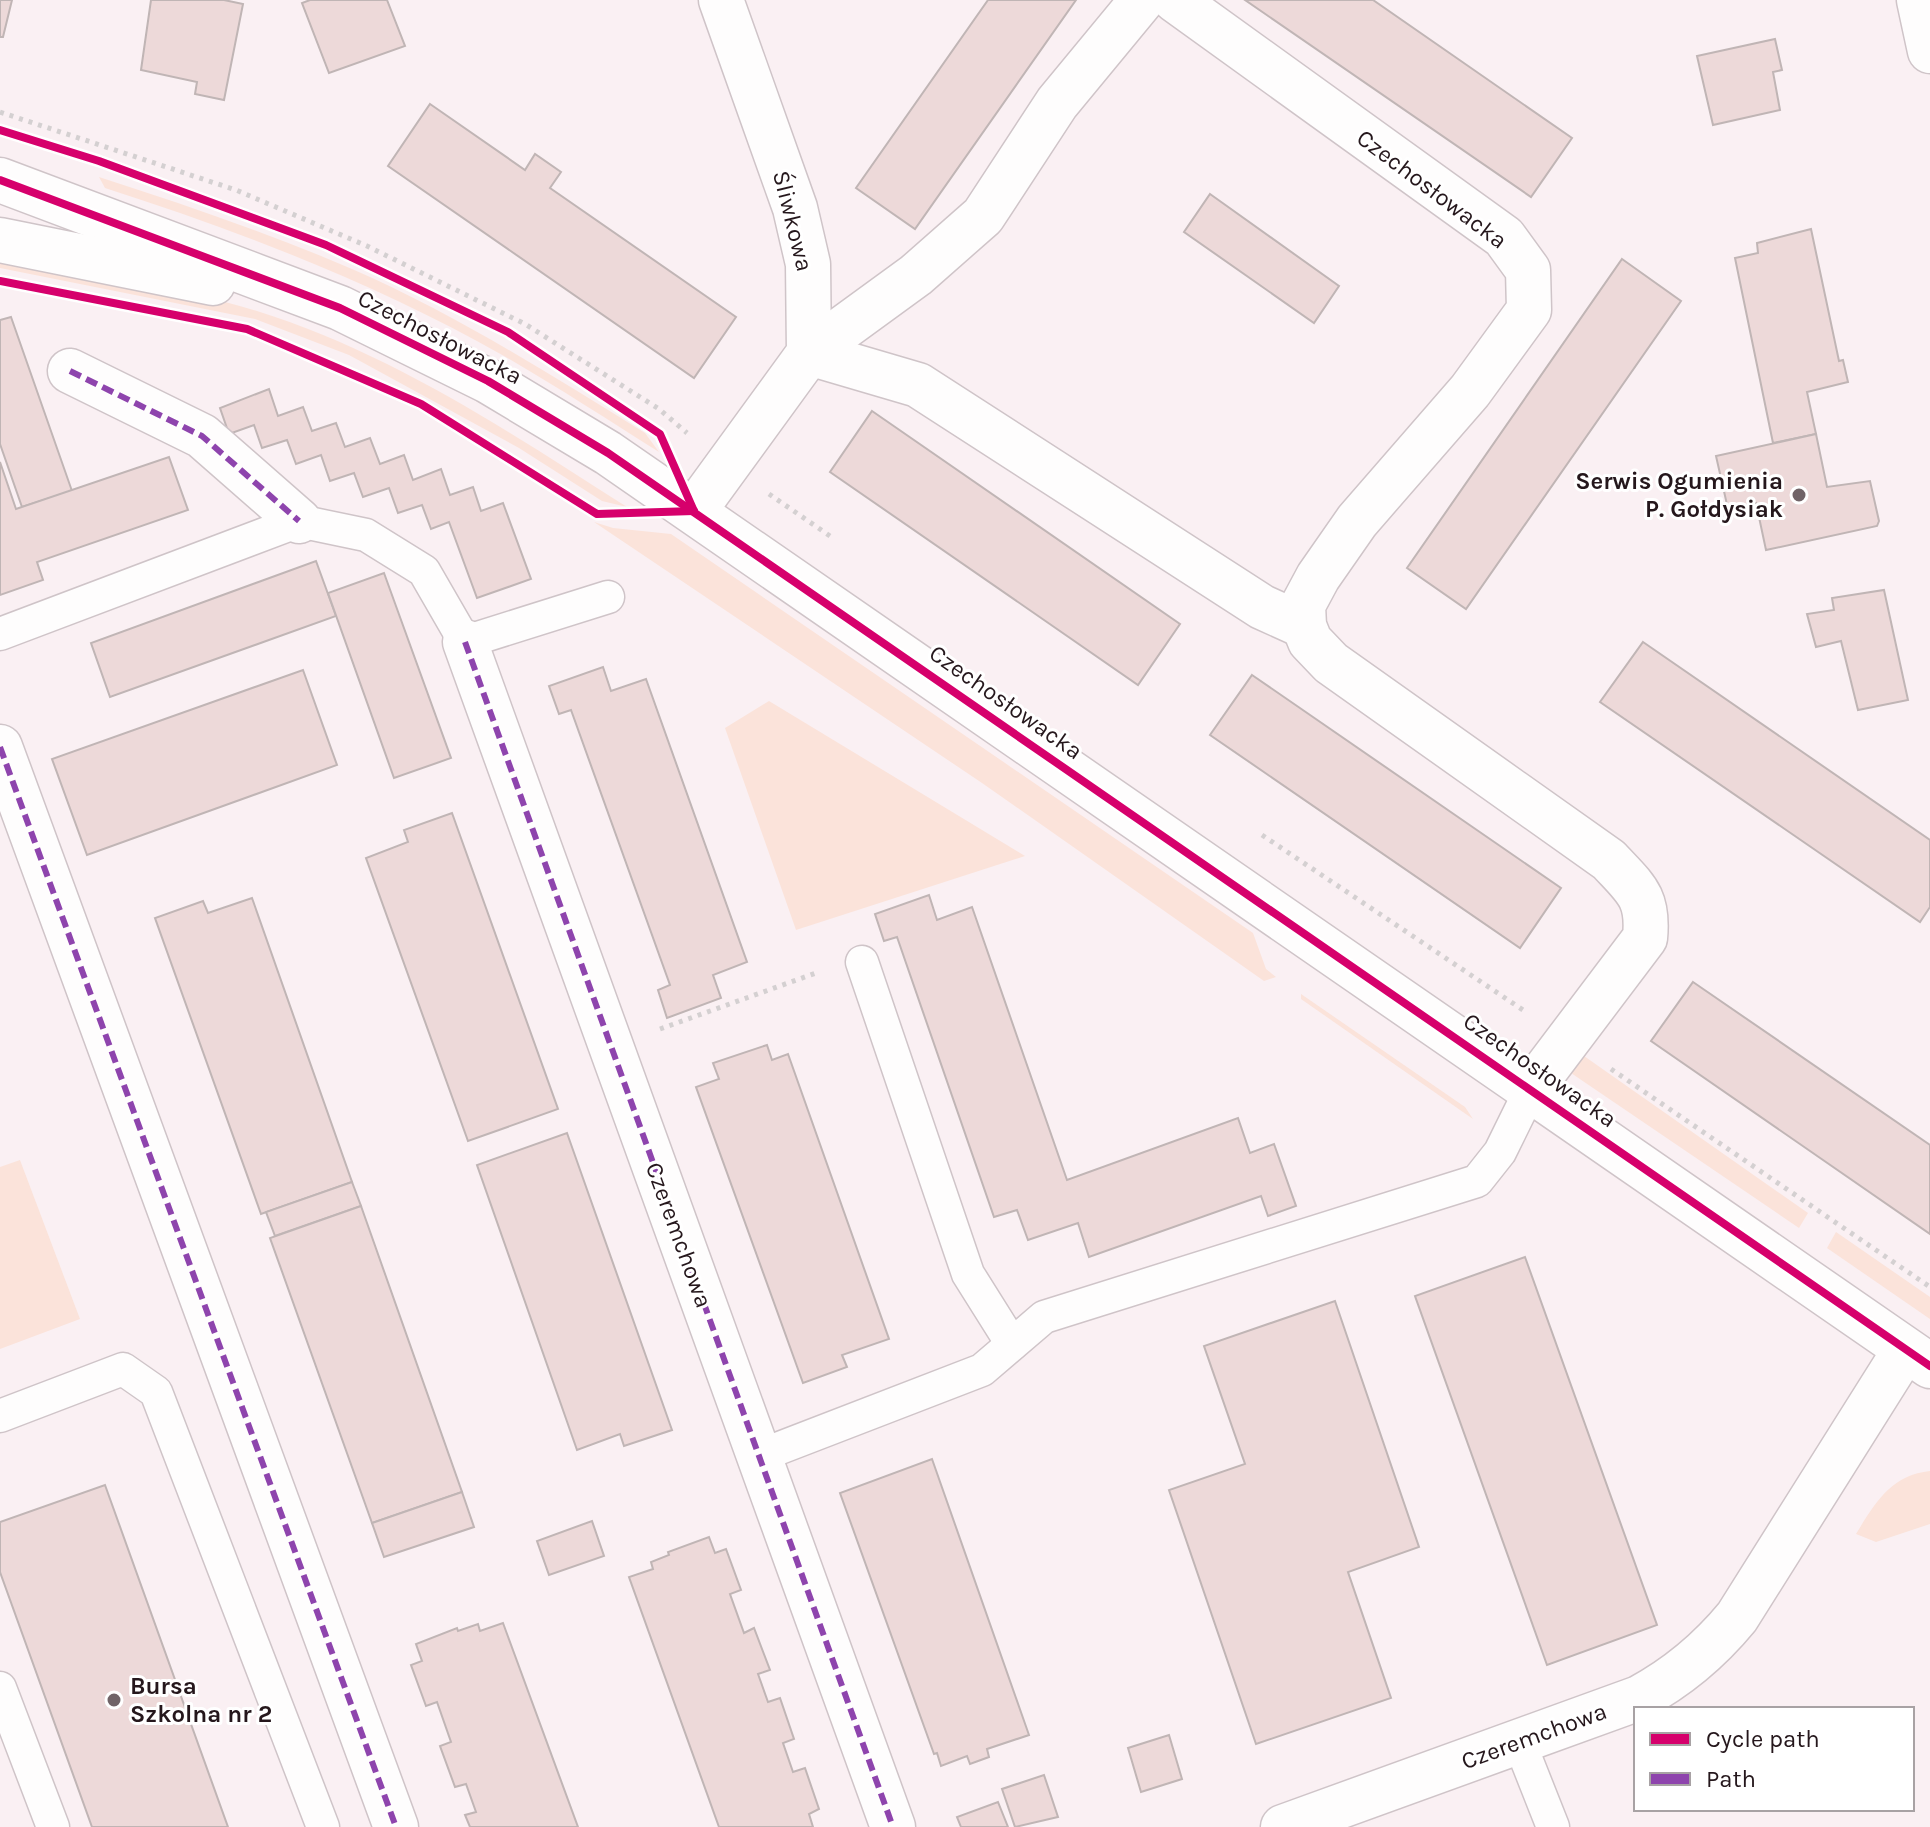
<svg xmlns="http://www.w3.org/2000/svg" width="1930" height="1827" viewBox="0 0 1930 1827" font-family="Karla,sans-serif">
<rect width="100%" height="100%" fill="#faf0f3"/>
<g fill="#fbe3da">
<path d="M99,177C185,205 269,233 352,269C455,314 550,374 645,433L659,452C608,420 556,386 504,356C377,284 242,232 105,188Z"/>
<path d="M0,260C84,276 176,286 257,311C391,353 510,432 627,507L602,501L519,448L349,355L255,319L0,268Z"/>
<polygon points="594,522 613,528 671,534 1253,933 1266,969 1276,977 1264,981 982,783"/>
<polygon points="769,701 1025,856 796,930 725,728"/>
<polygon points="1301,994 1465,1107 1473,1119 1301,999"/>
<polygon points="1584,1056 1808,1213 1799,1228 1571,1073"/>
<polygon points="20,1160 80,1319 0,1349 0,1167"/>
<polygon points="1836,1232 1930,1297 1930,1319 1827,1248"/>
<path d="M1930,1471V1524L1876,1542L1856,1534C1875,1503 1891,1475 1930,1471Z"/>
</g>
<g fill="#edd9d9" stroke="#c0b5b5" stroke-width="2">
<polygon points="0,0 12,0 3,37 0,37"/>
<polygon points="151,0 224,0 243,4 224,100 195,94 197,82 141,70"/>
<polygon points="310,0 387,0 405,46 329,73 302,3"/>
<polygon points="988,0 1076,0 915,229 856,188"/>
<polygon points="1245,0 1373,0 1572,138 1531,197"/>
<polygon points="1775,39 1782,70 1773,72 1780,110 1713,125 1697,56"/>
<polygon points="430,104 525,170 535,154 561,172 550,188 736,317 694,378 388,166"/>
<polygon points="1210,194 1339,286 1314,323 1184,232"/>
<polygon points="1811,229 1839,361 1843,360 1848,382 1807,392 1816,434 1773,443 1735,258 1758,253 1757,243"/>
<polygon points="1622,259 1681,301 1466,609 1407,568"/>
<polygon points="11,317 72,491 22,507 0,444 0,320"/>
<polygon points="269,389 278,416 303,407 312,431 336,423 345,447 370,438 380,464 404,455 413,480 441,469 450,495 473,487 481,511 503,503 531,579 477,598 449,522 431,529 422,505 398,513 389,488 363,497 354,473 330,481 321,455 296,464 287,440 262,448 254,425 229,434 220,408"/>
<polygon points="872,411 1180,624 1138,685 830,472"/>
<polygon points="1816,434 1827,487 1870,481 1879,521 1877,526 1766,550 1756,503 1728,509 1716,456"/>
<polygon points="169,457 188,510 37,562 43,580 0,595 0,462 16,509"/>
<polygon points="316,561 336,616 110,697 91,643"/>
<polygon points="384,573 451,758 394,778 328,593"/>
<polygon points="1884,590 1908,700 1858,710 1841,641 1816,647 1807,614 1834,610 1832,598"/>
<polygon points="1643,642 1930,840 1930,907 1920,922 1600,702"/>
<polygon points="603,667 611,691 646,679 747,962 713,975 721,998 667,1018 658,990 670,985 571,710 559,714 549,686"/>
<polygon points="303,670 337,765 87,855 52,759"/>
<polygon points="1252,675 1561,888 1520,948 1210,735"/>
<polygon points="452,813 558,1109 468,1141 366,858 408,842 404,830"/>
<polygon points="929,895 937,920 972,907 1067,1180 1238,1118 1250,1153 1274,1144 1296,1206 1268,1216 1261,1196 1089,1257 1078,1223 1028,1240 1017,1210 994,1217 897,937 884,941 875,914"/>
<polygon points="252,898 352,1182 261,1214 155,918 203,901 208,913"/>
<polygon points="1693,982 1930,1145 1930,1234 1651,1041"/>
<polygon points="767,1045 772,1060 788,1054 889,1339 842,1355 847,1367 803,1383 696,1087 719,1079 713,1063"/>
<polygon points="567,1133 672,1430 624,1446 620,1434 577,1450 477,1165"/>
<polygon points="352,1182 361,1206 275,1236 266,1212"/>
<polygon points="361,1206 462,1492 372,1523 270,1238"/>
<polygon points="1525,1257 1657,1625 1547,1665 1415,1296"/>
<polygon points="1335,1301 1419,1547 1348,1572 1391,1698 1256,1744 1169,1490 1245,1464 1204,1346"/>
<polygon points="932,1459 1029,1735 987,1749 989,1757 970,1764 967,1756 941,1766 937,1753 934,1754 840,1493"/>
<polygon points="105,1485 228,1827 92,1827 0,1572 0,1522"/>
<polygon points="462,1492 474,1527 384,1557 372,1523"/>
<polygon points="592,1521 604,1556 549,1575 537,1541"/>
<polygon points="709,1537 715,1553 726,1549 741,1590 730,1594 744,1633 754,1628 770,1670 758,1674 768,1702 780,1698 794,1739 783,1743 793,1772 805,1768 819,1809 809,1814 813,1827 719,1827 629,1577 653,1569 651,1562 669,1555 668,1552"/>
<polygon points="503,1623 578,1827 470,1827 465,1815 476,1812 466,1784 455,1787 440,1746 451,1742 437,1702 426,1706 411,1665 422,1661 416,1644 457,1628 458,1631 478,1624 480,1631"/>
<polygon points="1169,1735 1182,1779 1141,1792 1128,1748"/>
<polygon points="1044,1775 1058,1817 1015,1827 1002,1789"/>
<polygon points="998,1802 1008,1827 961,1827 957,1817"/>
</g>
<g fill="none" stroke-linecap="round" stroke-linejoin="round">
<defs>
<g id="lane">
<polyline points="0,634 299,521 366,535 424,571 465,642 608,597"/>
<polyline points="862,962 968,1274 1012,1344"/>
<polyline points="0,1416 123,1369 156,1392 323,1827"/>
<polyline points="759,1456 982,1370 1044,1317 1477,1181 1500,1152 1531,1089"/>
<polyline points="0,1688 53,1827"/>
<polyline points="1519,1741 1553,1827"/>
</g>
<g id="street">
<path d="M1175,0L1504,237L1528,270L1529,310L1470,391L1357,521L1318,577L1303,605L1304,626L1310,641L1331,663L1609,860C1636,889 1649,897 1645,938L1531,1089"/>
<polyline points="809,353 918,385 1262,607 1304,626"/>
<polyline points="809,353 916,275 983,216 1057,103 1142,0"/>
<polyline points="70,371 202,436 299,521"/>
<polyline points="694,511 809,353 808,264 795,208 721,0"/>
<polyline points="465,642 893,1827"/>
<polyline points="0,747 396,1827"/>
<path d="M1283,1827L1639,1698C1678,1677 1709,1651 1737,1617L1905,1350"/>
</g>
<g id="secondary">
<polyline points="1919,0 1930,51"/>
<polyline points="0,180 340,308 488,381 608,453 1930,1366"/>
<polyline points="0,240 213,283"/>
</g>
</defs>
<use href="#lane" stroke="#cfc4c8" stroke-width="35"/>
<use href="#street" stroke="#cfc4c8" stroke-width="47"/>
<use href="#secondary" stroke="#cfc4c8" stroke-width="47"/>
<g stroke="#d4d0d1" stroke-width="5" stroke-dasharray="4 6" stroke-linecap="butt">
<polyline points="0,112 236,190 367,246 525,324 659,409 687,433"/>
<polyline points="769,494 830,536"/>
<polyline points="1262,835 1523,1010"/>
<polyline points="660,1029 816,973"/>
<polyline points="1611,1069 1930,1287"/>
</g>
<use href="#lane" stroke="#fefdfd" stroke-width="32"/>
<use href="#street" stroke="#fefdfd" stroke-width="44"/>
<use href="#secondary" stroke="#fefdfd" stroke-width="44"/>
<g stroke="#8e44ad" stroke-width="6" stroke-dasharray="12 6" stroke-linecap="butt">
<polyline points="70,371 202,436 299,521"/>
<polyline points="465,642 893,1827"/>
<polyline points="0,747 396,1827"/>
</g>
<defs>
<g id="cycleway">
<polyline points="0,130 99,161 326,245 508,332 660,434 694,511"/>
<polyline points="0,180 340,308 488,381 608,453 1930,1366"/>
<polyline points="0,281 247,329 421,404 597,514 694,511"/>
</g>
</defs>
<use href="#cycleway" stroke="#fff" stroke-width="13"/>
<use href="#cycleway" stroke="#d6006c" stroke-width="8"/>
</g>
<g fill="#706367" stroke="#fff" stroke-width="3">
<circle cx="1799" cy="495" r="8"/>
<circle cx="114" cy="1700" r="8"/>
</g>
<g text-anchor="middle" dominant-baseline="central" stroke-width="6" stroke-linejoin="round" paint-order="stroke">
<g font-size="24" fill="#25171c" stroke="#fff">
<text transform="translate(1432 189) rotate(37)">Czechosłowacka</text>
<text transform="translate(793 221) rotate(76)">Śliwkowa</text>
<text transform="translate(440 337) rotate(27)">Czechosłowacka</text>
<text transform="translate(1006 702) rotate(35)">Czechosłowacka</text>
<text transform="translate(1540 1070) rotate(35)">Czechosłowacka</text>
<text transform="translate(679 1235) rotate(70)">Czeremchowa</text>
<text transform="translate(1534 1736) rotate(-20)">Czeremchowa</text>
</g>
<g font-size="24" font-weight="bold" fill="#25171c" stroke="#fff" text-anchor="end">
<text x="1783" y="481">Serwis Ogumienia<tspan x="1783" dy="28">P. Gołdysiak</tspan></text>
<text x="130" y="1686" text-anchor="start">Bursa<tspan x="130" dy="28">Szkolna nr 2</tspan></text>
</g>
</g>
<rect x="1634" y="1707" width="280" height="104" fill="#ffffff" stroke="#a8a2a4" stroke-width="2"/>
<rect x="1650" y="1733" width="40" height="12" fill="#d6006c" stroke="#a8a2a4" stroke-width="2"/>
<text x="1706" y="1747" font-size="24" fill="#25171c">Cycle path</text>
<rect x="1650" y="1773" width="40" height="12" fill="#8e44ad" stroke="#a8a2a4" stroke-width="2"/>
<text x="1706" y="1787" font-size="24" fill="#25171c">Path</text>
</svg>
